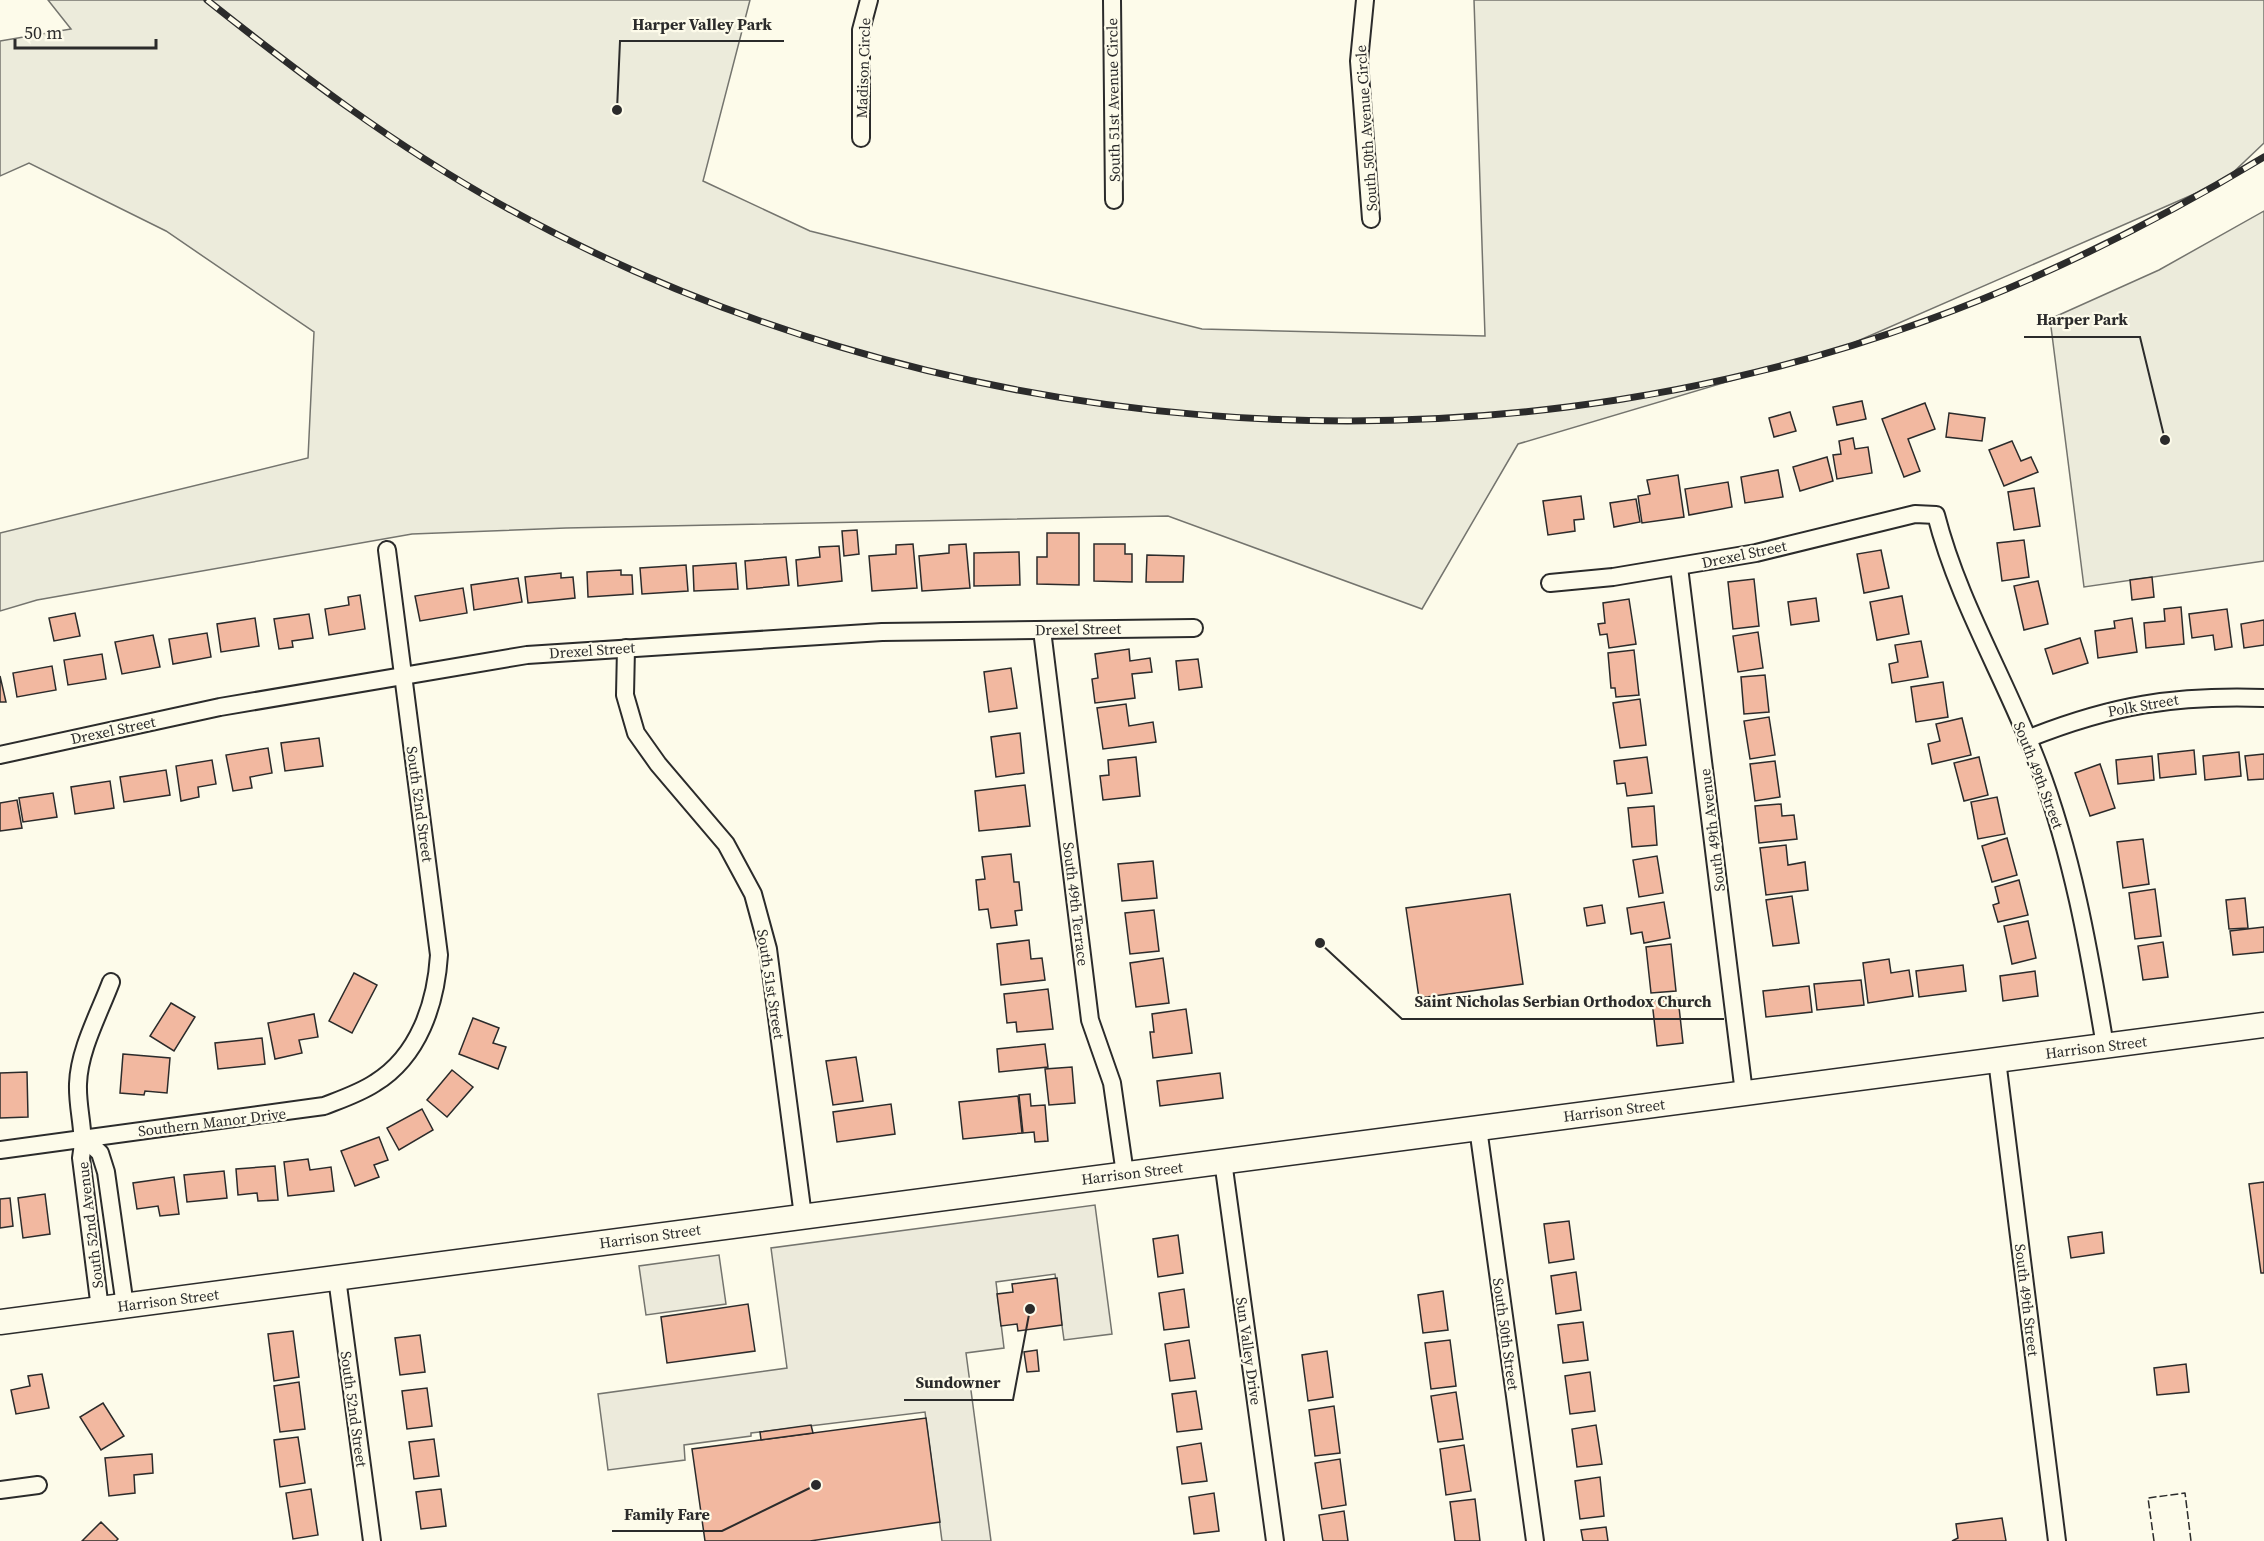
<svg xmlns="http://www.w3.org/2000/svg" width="2264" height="1541" viewBox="0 0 2264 1541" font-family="'Source Serif 4',serif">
<rect width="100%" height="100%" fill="#fdfbea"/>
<g fill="#ecebdb" stroke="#74746e" stroke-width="1.5">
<polygon points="48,0 750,0 703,181 810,231 1202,329 1485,336 1474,0 2264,0 2264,143 2224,181 1844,347 1518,444 1422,609 1168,516 566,528 412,534 37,600 0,611 0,533 308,458 314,332 166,231 29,163 0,176 0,41 71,29"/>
<polygon points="2264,211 2264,561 2084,587 2050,319 2159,270"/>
</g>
<g fill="#eceadb" stroke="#74746e" stroke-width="1.5">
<polygon points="1095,1205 1112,1334 1064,1340 1055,1274 996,1282 1004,1348 966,1353 991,1541 942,1541 925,1412 751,1433 751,1436 684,1445 685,1460 608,1470 598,1394 787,1368 771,1248"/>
<polygon points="719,1255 726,1304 646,1315 639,1266"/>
</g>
<g fill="#f2b8a0" stroke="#2b2b2b" stroke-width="1.5">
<polygon points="1862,401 1866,419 1837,425 1833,407"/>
<polygon points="1925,403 1935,429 1908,439 1920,471 1904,477 1882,419"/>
<polygon points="1790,412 1796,431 1774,437 1769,418"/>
<polygon points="1949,413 1985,418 1982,441 1946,437"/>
<polygon points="1853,438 1855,449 1868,447 1872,473 1837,479 1833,455 1841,454 1839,441"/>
<polygon points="2012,441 2021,461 2031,457 2038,472 2004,486 1989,450"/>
<polygon points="1827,457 1833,481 1800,491 1793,467"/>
<polygon points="1778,470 1783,497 1745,503 1741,477"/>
<polygon points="1678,475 1684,517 1642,523 1638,496 1650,494 1647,480"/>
<polygon points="1728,482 1732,507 1689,515 1685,489"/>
<polygon points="2034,488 2040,526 2014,530 2008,492"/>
<polygon points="1581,496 1584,519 1574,520 1575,531 1548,535 1543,501"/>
<polygon points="1636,499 1640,522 1614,527 1610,503"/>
<polygon points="857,530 859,554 844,556 842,531"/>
<polygon points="1047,533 1079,533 1079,585 1037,584 1037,557 1047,557"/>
<polygon points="2024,540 2029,577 2002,581 1997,543"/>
<polygon points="913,544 917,588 872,591 869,556 896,554 896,545"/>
<polygon points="966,544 970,588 922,591 919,556 949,553 949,545"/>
<polygon points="1094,544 1125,544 1125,554 1132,554 1132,582 1094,581"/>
<polygon points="839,546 842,581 798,586 796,560 820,557 819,547"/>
<polygon points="1881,550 1889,588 1864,593 1857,554"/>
<polygon points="1019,552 1020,585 974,586 974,553"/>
<polygon points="1147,555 1184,556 1183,582 1146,582"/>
<polygon points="786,557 789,585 747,589 745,561"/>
<polygon points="736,563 738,589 694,591 693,566"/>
<polygon points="686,565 688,591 642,594 640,568"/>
<polygon points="621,570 621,575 632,575 633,594 588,597 587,572"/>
<polygon points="561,573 561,578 573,577 575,598 528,603 525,577"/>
<polygon points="2152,577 2154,597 2132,600 2130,580"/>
<polygon points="518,578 522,602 474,610 471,585"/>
<polygon points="1754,579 1759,626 1733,629 1728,582"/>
<polygon points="2038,581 2048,624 2024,630 2014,586"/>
<polygon points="463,588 467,613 420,621 415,596"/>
<polygon points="360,595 365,629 329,635 325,609 349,605 348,597"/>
<polygon points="1902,596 1909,634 1877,640 1870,602"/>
<polygon points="1816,598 1819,621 1791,625 1788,602"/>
<polygon points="1629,599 1636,644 1609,648 1607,634 1600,635 1598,624 1605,623 1603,603"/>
<polygon points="2181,607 2184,644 2146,648 2144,623 2165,621 2164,609"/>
<polygon points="2227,609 2232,647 2215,650 2213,635 2192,638 2189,614"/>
<polygon points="75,613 80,636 54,641 49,618"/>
<polygon points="309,614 313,638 292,641 293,647 279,649 274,619"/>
<polygon points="255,618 259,646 221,652 217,624"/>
<polygon points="2132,618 2137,652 2098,658 2095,631 2115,628 2114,621"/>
<polygon points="2264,620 2264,645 2244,648 2241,624"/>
<polygon points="1758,632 1763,668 1738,672 1733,636"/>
<polygon points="207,633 211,657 173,664 169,639"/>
<polygon points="153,635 160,667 122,674 115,642"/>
<polygon points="2080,638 2088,663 2053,674 2045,649"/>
<polygon points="1921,641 1928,677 1892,683 1889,664 1898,662 1895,645"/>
<polygon points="1129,649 1130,661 1150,658 1152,672 1132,674 1135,698 1095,703 1092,679 1098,678 1095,654"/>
<polygon points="1634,650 1639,695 1616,697 1615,688 1611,688 1608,653"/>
<polygon points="102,654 106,679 68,685 64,660"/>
<polygon points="1198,659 1202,687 1179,690 1176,661"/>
<polygon points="52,666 56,690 17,697 13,673"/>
<polygon points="1011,668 1017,708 989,712 984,672"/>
<polygon points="1765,675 1769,712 1744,714 1741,677"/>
<polygon points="0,676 6,702 0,702"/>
<polygon points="1943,682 1948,717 1916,722 1911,687"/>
<polygon points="1640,699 1646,745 1620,748 1613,703"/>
<polygon points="1126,704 1129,726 1153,722 1156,742 1103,749 1097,708"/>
<polygon points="1769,717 1775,755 1750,759 1744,721"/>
<polygon points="1962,718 1971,755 1932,764 1928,744 1940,741 1936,724"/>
<polygon points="1020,733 1024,773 996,777 991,737"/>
<polygon points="319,738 323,766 285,771 281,743"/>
<polygon points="268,748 272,773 250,777 252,788 233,791 226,755"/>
<polygon points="2194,750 2196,774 2160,778 2158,754"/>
<polygon points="2239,752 2241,776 2205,780 2203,756"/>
<polygon points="2264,754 2264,779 2248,780 2245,756"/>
<polygon points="2152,756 2154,780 2118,784 2116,760"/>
<polygon points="1136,757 1140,796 1103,800 1100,776 1109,775 1108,760"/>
<polygon points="1647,757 1652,793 1627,796 1625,783 1617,784 1614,761"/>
<polygon points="1979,757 1988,795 1964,801 1954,763"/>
<polygon points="212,760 216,784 198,787 199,797 181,801 176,766"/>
<polygon points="1775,761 1780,797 1755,801 1750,764"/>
<polygon points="2100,764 2115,808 2090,816 2075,773"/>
<polygon points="166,770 170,795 124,802 120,777"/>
<polygon points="110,781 114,808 75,814 71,787"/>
<polygon points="1025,785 1030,826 979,831 975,791"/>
<polygon points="53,793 57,817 23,822 19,798"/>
<polygon points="1997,797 2005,834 1978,839 1971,802"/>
<polygon points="17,800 22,828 0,831 0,803"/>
<polygon points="1781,804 1782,816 1794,815 1797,839 1759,843 1755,806"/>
<polygon points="1654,806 1657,845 1632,847 1628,808"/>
<polygon points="2007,838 2017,875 1992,882 1982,846"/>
<polygon points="2143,839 2149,884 2123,888 2117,842"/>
<polygon points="1786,845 1788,865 1805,862 1808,890 1766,895 1760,848"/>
<polygon points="1011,854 1014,882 1019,882 1022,910 1015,911 1017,925 991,928 988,909 979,910 976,880 985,879 982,857"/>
<polygon points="1657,856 1663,893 1639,897 1633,860"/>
<polygon points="1153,861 1157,898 1122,901 1118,864"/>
<polygon points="2019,880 2028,915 1998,922 1993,905 1999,903 1995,887"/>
<polygon points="2155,889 2161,936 2135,939 2129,893"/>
<polygon points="1510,894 1523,984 1419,998 1406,908"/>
<polygon points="1792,896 1799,943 1773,946 1766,900"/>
<polygon points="2245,898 2248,928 2229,929 2226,900"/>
<polygon points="1664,902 1670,938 1644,943 1642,932 1631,934 1627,908"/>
<polygon points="1602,905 1605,923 1587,926 1584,908"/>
<polygon points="1154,910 1159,951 1130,954 1125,913"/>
<polygon points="2028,921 2036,958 2012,964 2004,926"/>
<polygon points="2264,927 2264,952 2233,955 2230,931"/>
<polygon points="1029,940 1031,959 1042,958 1045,980 1001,985 997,944"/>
<polygon points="2163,942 2168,977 2143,980 2138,946"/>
<polygon points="1671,944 1676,991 1651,993 1646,947"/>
<polygon points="1163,958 1169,1003 1136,1007 1130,963"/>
<polygon points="1889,959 1891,973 1909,970 1913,996 1868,1003 1863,963"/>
<polygon points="1963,965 1966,991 1919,997 1916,971"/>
<polygon points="2035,971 2038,996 2003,1001 2000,976"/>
<polygon points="354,973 377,985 352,1033 329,1021"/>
<polygon points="1861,980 1864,1005 1817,1010 1814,984"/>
<polygon points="1809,986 1812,1012 1766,1017 1763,991"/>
<polygon points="1048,989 1053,1029 1017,1032 1016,1022 1007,1023 1004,994"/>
<polygon points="1678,998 1683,1043 1657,1046 1652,1001"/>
<polygon points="171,1003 195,1017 174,1051 150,1036"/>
<polygon points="1186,1009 1192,1053 1153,1058 1150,1032 1154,1032 1152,1014"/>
<polygon points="314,1014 318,1037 299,1040 302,1053 275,1059 268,1023"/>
<polygon points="473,1018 499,1028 493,1043 506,1047 498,1069 459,1054"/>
<polygon points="262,1038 265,1064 218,1069 215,1043"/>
<polygon points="1045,1044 1048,1067 999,1072 997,1049"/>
<polygon points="123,1054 170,1058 167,1093 145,1091 144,1095 120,1093"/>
<polygon points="856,1057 863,1101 833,1105 826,1061"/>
<polygon points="1072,1067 1075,1103 1049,1105 1045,1069"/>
<polygon points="452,1070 473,1087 447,1117 427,1100"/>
<polygon points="27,1072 28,1117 0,1118 0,1073"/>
<polygon points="1220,1073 1223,1098 1160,1106 1157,1081"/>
<polygon points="1030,1094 1031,1106 1045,1105 1048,1141 1035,1142 1034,1132 1023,1133 1019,1095"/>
<polygon points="1018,1096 1022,1133 963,1139 959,1102"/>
<polygon points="891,1104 895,1134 837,1142 833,1112"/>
<polygon points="422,1109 433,1130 399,1150 387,1128"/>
<polygon points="379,1137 388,1160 374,1165 379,1177 355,1186 341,1151"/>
<polygon points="308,1159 310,1170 331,1167 334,1191 288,1196 284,1162"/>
<polygon points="275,1166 278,1200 258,1201 257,1193 238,1195 236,1169"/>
<polygon points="224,1171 227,1198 187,1202 184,1175"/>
<polygon points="174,1177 179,1214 160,1216 158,1206 137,1209 133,1183"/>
<polygon points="2264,1182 2264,1273 2261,1273 2249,1184"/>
<polygon points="45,1194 50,1234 23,1238 18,1198"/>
<polygon points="10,1198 13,1226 0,1228 0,1199"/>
<polygon points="1569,1221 1574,1259 1549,1263 1544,1224"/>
<polygon points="2102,1232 2104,1253 2071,1258 2068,1237"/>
<polygon points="1178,1235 1183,1273 1158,1277 1153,1239"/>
<polygon points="1576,1272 1581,1310 1556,1314 1551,1276"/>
<polygon points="1057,1278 1062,1325 1018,1331 1017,1324 1001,1326 997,1294 1013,1292 1012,1284"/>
<polygon points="1184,1289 1189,1327 1164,1330 1159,1293"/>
<polygon points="1443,1291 1448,1330 1423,1333 1418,1295"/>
<polygon points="748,1304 755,1351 667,1363 661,1317"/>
<polygon points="1583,1322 1588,1360 1563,1363 1558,1325"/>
<polygon points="293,1331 299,1377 274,1381 268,1334"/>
<polygon points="420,1335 425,1372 400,1375 395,1338"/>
<polygon points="1189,1340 1195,1378 1170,1381 1165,1344"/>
<polygon points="1450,1340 1456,1386 1431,1389 1425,1343"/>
<polygon points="1037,1350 1039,1371 1027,1372 1024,1352"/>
<polygon points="1327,1351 1333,1397 1308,1401 1302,1355"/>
<polygon points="2186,1364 2189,1392 2157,1395 2154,1368"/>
<polygon points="1590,1372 1595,1411 1570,1414 1565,1376"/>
<polygon points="42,1374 49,1408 16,1414 11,1390 30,1386 28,1376"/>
<polygon points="299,1382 305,1429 280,1432 274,1386"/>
<polygon points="427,1388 432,1426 407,1429 402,1391"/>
<polygon points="1196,1391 1202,1429 1177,1432 1172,1394"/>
<polygon points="1456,1392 1463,1439 1438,1442 1431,1396"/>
<polygon points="103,1403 124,1436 101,1450 80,1417"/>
<polygon points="1334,1406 1340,1453 1315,1456 1309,1410"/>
<polygon points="926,1418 940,1522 810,1541 705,1541 692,1449"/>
<polygon points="811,1425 813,1433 761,1440 760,1432"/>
<polygon points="1596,1425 1602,1464 1577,1467 1572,1429"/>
<polygon points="298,1437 305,1483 280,1487 274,1440"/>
<polygon points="434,1439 439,1476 414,1479 409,1442"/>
<polygon points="1201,1443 1207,1481 1182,1484 1177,1447"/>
<polygon points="1464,1445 1471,1491 1446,1495 1440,1449"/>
<polygon points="152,1454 153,1473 134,1475 135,1493 109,1496 105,1458"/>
<polygon points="1340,1459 1346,1505 1322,1509 1315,1463"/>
<polygon points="1600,1477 1604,1516 1580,1519 1575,1481"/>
<polygon points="311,1489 318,1535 293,1539 286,1493"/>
<polygon points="441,1489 446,1526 421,1529 416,1492"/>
<polygon points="1214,1493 1219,1531 1194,1534 1189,1497"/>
<polygon points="1475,1499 1480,1541 1455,1541 1450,1502"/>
<polygon points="1344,1511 1348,1541 1323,1541 1319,1515"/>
<polygon points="2002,1518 2006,1541 1952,1541 1958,1538 1956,1524"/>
<polygon points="101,1522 118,1539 116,1541 82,1541"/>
<polygon points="1606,1527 1608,1541 1583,1541 1581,1530"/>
</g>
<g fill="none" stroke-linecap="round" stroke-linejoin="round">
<defs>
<g id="street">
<polyline points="1112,0 1114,200"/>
<polyline points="1365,0 1359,61 1371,219"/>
<polyline points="861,138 861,30 869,0"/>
<polyline points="1679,567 1744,1093"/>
<path d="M1550,583L1613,577L1756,553L1915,514L1936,515C1958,601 2004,676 2036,759C2072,851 2089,949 2105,1046"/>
<polyline points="1042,630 1090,1020 1112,1083 1125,1174"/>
<polyline points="626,648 625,695 636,733 658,764 726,844 753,894 768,949 803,1216"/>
<path d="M2027,739C2112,705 2174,695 2264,698"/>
<polyline points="0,755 220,707 527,655 882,632 1194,628"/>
<polyline points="1997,1060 2057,1541"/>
<polyline points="1478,1128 1535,1541"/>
<polyline points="84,1138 100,1153 106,1172 125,1306"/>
<path d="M0,1150L324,1106C342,1099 360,1093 375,1083C419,1056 436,1003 439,955L387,550"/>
<polyline points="1223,1161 1275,1541"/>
<polyline points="337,1278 372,1541"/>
<path d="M100,1309L81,1158C86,1132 77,1110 78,1084C79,1050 99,1014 111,982"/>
<polyline points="0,1490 38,1485"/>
</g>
<polyline id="secondary" points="0,1322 2264,1025"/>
</defs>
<use href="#street" stroke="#2b2b2b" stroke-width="20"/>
<use href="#secondary" stroke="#2b2b2b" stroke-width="27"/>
<use href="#street" stroke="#fdfbea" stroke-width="16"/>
<use href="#secondary" stroke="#fdfbea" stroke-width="24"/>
<defs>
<path id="rail" d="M207,0C300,74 394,145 498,203C926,442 1463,489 1925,321C2044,278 2156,222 2264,157"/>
</defs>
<use href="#rail" stroke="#2b2b2b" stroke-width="7"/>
<use href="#rail" stroke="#fdfbea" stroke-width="4.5" stroke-dasharray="14" stroke-linecap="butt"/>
<polyline stroke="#2b2b2b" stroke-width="1.5" stroke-dasharray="8 3" stroke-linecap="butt" points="2154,1541 2148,1498 2185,1493 2191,1541"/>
</g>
<g text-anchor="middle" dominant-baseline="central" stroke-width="4.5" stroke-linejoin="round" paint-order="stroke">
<g font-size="15" fill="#2b2b2b" stroke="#fdfbea">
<text transform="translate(863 68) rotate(-88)">Madison Circle</text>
<text transform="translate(1113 100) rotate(-91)">South 51st Avenue Circle</text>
<text transform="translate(1366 128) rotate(-94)">South 50th Avenue Circle</text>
<text transform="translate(1744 554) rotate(-12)">Drexel Street</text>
<text transform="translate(1078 629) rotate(-1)">Drexel Street</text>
<text transform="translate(592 650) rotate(-4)">Drexel Street</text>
<text transform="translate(2143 705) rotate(-10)">Polk Street</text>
<text transform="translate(113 730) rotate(-12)">Drexel Street</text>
<text transform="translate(2039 775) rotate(69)">South 49th Street</text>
<text transform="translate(420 804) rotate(82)">South 52nd Street</text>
<text transform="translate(1712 830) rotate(-97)">South 49th Avenue</text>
<text transform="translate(1076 904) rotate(83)">South 49th Terrace</text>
<text transform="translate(771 984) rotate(81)">South 51st Street</text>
<text transform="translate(2096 1047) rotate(-7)">Harrison Street</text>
<text transform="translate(1614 1110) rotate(-7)">Harrison Street</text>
<text transform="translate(212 1122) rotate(-7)">Southern Manor Drive</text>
<text transform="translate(1132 1173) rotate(-7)">Harrison Street</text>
<text transform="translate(90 1225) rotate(-97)">South 52nd Avenue</text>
<text transform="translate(650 1236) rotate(-8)">Harrison Street</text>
<text transform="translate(168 1300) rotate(-7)">Harrison Street</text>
<text transform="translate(2027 1300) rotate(83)">South 49th Street</text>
<text transform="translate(1506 1334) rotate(82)">South 50th Street</text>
<text transform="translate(1249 1351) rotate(82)">Sun Valley Drive</text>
<text transform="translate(354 1409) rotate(82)">South 52nd Street</text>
</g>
</g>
<path fill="none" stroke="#2b2b2b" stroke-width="2" d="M617 110L620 41H784M2165 440L2140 337H2024M1320 943L1402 1019H1724M1030 1309L1013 1400H904M816 1485L722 1531H612"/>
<g fill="#2b2b2b" stroke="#fdfbea" stroke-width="2">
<circle cx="617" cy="110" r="6"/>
<circle cx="2165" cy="440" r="6"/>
<circle cx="1320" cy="943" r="6"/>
<circle cx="1030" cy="1309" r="6"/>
<circle cx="816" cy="1485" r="6"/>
</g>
<g font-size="16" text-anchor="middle" font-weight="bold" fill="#2b2b2b" stroke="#fdfbea" stroke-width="4.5" stroke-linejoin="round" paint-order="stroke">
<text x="702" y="30">Harper Valley Park</text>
<text x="2082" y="325">Harper Park</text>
<text x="1563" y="1007">Saint Nicholas Serbian Orthodox Church</text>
<text x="958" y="1388">Sundowner</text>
<text x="667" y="1520">Family Fare</text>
</g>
<path d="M15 39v9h141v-9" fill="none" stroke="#2b2b2b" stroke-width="3"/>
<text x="24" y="39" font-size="18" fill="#2b2b2b" stroke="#fdfbea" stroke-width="4.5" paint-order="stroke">50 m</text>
</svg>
